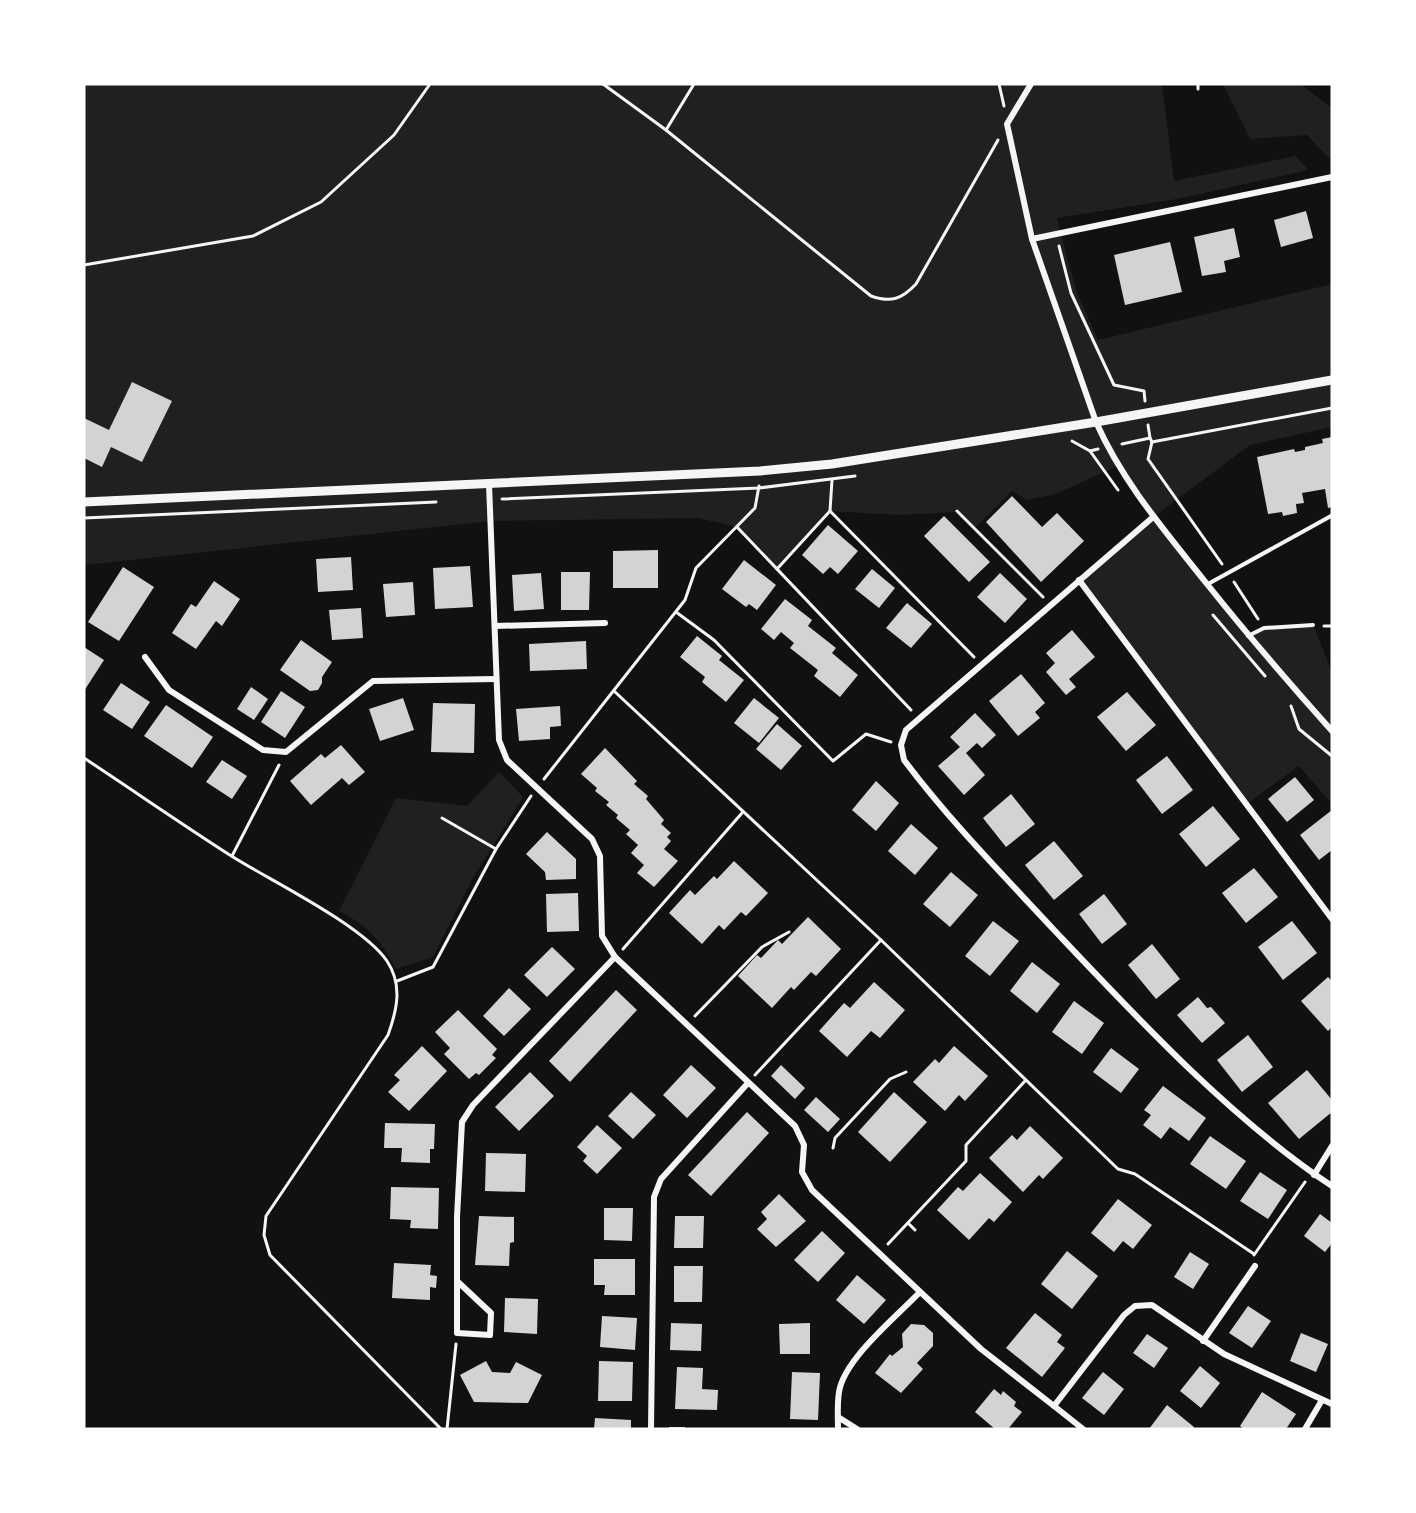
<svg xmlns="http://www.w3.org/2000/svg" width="1416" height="1513" viewBox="0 0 1416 1513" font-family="'Libre Baskerville',serif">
<rect width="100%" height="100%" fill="#111"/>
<g fill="#202020">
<polygon points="84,84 1162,84 1174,181 1296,156 1308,170 1177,199 1057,218 1076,290 1098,340 1332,284 1332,427 1250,445 1152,518 1247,636 1264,628 1313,625 1332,672 1332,804 1299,766 1248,803 1079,580 1152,518 1119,465 1056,494 1027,500 1012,491 974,529 957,512 898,515 830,511 777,569 737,527 698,518 491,521 84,565"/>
<polygon points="1223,84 1300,84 1332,108 1332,161 1307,135 1250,139"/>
<path d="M499,772L523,797L473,878L433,957L396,969C380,939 369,927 339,911L396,798L467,806Z"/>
</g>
<g fill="#d3d3d3">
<polygon points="1306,211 1313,238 1281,247 1274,220"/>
<polygon points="1234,228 1240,257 1224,261 1226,272 1202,276 1194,237"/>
<polygon points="1170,242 1182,292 1125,305 1114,255"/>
<polygon points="132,382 172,401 142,462 111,447 102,467 84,458 84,418 109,430"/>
<polygon points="1332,437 1332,507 1328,508 1325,489 1302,493 1304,503 1296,504 1297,513 1283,516 1282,512 1268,514 1257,457 1294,449 1295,452 1305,450 1305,447 1323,443 1322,439"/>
<polygon points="1012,496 1042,527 1057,513 1084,541 1041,582 986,522"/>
<polygon points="944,516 990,562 969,582 924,536"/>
<polygon points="828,525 858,551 838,574 830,567 823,574 802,555"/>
<polygon points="658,550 658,588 613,588 613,551"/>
<polygon points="351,557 353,590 318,592 316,559"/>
<polygon points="744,560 776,585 757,610 749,604 746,607 722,589"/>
<polygon points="470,566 473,607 435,609 433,568"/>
<polygon points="123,567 154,587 119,641 88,622"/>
<polygon points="872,569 895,588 879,608 855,589"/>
<polygon points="561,572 590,572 589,610 561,610"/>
<polygon points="541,573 544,609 514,611 512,575"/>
<polygon points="1000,573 1027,599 1005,623 977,597"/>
<polygon points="214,581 240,599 222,626 216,621 196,649 172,633 191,604 196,607"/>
<polygon points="413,582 415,615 386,617 383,584"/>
<polygon points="785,599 812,620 808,626 836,648 832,653 858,675 840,697 814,676 818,670 790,648 794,643 781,632 774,640 761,629"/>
<polygon points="907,603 932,624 911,648 886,628"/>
<polygon points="361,608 363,638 332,640 329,610"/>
<polygon points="1072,630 1095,657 1069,679 1076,687 1066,695 1046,672 1055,663 1046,653"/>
<polygon points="697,636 722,656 719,660 744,680 726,702 702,682 705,677 680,657"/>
<polygon points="301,640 332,662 322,677 322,683 318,690 310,691 280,670"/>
<polygon points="586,641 587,669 530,671 529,644"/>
<polygon points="84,647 104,660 84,691"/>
<polygon points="1021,674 1045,703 1035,712 1040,718 1018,736 989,701"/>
<polygon points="121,683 150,702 132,729 103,710"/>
<polygon points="251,687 268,699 254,720 237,709"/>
<polygon points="281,691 305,707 285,738 261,722"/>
<polygon points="1127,692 1156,725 1126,751 1097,717"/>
<polygon points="403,698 414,730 380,741 369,709"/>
<polygon points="754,698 779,718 759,743 734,723"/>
<polygon points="433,703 475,704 474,753 431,752"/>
<polygon points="166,705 213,737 192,768 144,736"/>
<polygon points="560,706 561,726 550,727 550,739 519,741 516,709"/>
<polygon points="975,713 996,735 982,748 977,743 966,753 985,775 964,795 938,766 960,747 950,737"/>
<polygon points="777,724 802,746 781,770 756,749"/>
<polygon points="341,745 365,772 349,785 342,778 311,805 290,781 321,754 325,758"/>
<polygon points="605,748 637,781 634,784 648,796 646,799 664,820 661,824 671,833 667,837 671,841 664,849 678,861 654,887 637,873 644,865 631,853 638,845 626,834 630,830 616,818 618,815 606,805 609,802 595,791 597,788 581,774"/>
<polygon points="1167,756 1193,790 1162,814 1136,780"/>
<polygon points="222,760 247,776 232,799 206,782"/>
<polygon points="1295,777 1314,800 1287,822 1268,799"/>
<polygon points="876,781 899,803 876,831 852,810"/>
<polygon points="1011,794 1035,824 1006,847 983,818"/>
<polygon points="1213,806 1240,839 1206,867 1179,834"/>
<polygon points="1332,810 1332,850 1319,860 1300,835"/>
<polygon points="911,824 938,848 915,875 888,851"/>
<polygon points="547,832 576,859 576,879 546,880 545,872 526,854"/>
<polygon points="1054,841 1083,876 1054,900 1025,865"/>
<polygon points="734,861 768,893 746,916 741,912 724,930 719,925 702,944 669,913 690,890 695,895 714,876 717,879"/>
<polygon points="1254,868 1278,897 1246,923 1222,893"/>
<polygon points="951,872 978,895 950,927 923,904"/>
<polygon points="578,893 579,931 547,932 546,894"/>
<polygon points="1104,894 1127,924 1102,944 1079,914"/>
<polygon points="808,917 841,949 816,976 811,972 794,990 791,987 772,1008 738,976 757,955 761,958 778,940 782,944"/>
<polygon points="993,921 1019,941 990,976 965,956"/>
<polygon points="1292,921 1317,953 1283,980 1258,947"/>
<polygon points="1152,944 1180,979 1156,999 1128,965"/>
<polygon points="552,947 575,969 547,997 524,975"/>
<polygon points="1032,962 1060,984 1037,1013 1010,991"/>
<polygon points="1328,977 1332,981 1332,1027 1328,1031 1301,1001"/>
<polygon points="874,982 905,1010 880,1038 871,1031 847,1057 819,1031 844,1003 850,1008"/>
<polygon points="509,988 531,1009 504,1036 483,1016"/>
<polygon points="616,990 637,1010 570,1082 549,1061"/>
<polygon points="1198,997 1207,1008 1211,1007 1225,1023 1202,1043 1177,1015"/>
<polygon points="1074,1001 1104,1023 1082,1054 1052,1032"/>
<polygon points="458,1010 497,1049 492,1055 496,1058 479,1075 476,1073 469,1079 444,1054 450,1048 435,1032"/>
<polygon points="1248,1035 1273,1067 1242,1092 1217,1060"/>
<polygon points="422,1046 447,1071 409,1111 388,1092 400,1080 394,1075"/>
<polygon points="954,1046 988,1076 965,1101 959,1095 945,1111 913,1082 935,1059 939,1063"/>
<polygon points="1111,1048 1139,1069 1121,1093 1093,1072"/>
<polygon points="691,1065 716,1088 687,1118 663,1095"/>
<polygon points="781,1065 805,1088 795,1099 771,1076"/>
<polygon points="1307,1070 1332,1100 1332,1112 1299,1139 1268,1103"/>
<polygon points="530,1072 554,1096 519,1131 495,1107"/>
<polygon points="1163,1086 1206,1118 1189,1141 1170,1127 1161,1139 1143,1125 1151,1115 1144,1110"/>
<polygon points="631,1092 656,1115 633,1139 608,1116"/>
<polygon points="894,1092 927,1122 890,1162 858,1132"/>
<polygon points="816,1097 840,1119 828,1132 804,1110"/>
<polygon points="747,1112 769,1133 711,1196 688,1175"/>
<polygon points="385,1123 435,1124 434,1149 430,1149 430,1163 401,1162 402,1148 384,1148"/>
<polygon points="597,1125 622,1148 597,1174 583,1161 587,1156 577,1147"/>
<polygon points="1030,1126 1063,1158 1043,1179 1039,1175 1023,1192 989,1158 1012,1135 1017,1140"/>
<polygon points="1210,1136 1246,1161 1226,1189 1190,1164"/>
<polygon points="486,1153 526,1154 525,1192 485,1191"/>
<polygon points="1260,1172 1287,1190 1268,1219 1240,1201"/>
<polygon points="980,1173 1012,1202 994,1222 989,1218 969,1240 937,1210 958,1187 963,1191"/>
<polygon points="391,1187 439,1188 438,1229 410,1228 411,1220 390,1219"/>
<polygon points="779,1194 806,1221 776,1247 757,1229 767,1219 761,1212"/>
<polygon points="1118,1199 1152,1225 1133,1249 1123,1241 1114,1252 1091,1233"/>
<polygon points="604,1208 633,1208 632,1241 604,1240"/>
<polygon points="1320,1214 1332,1223 1332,1243 1325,1252 1304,1236"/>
<polygon points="479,1216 514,1217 514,1242 510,1243 509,1266 475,1265"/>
<polygon points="675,1216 704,1216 703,1248 674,1248"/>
<polygon points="822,1231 845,1253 818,1282 794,1260"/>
<polygon points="1067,1251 1098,1276 1072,1309 1041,1284"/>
<polygon points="1190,1252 1209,1264 1193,1289 1174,1277"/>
<polygon points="594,1259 635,1259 635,1295 604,1295 605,1285 594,1285"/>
<polygon points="394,1263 431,1265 430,1275 437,1276 436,1288 430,1287 430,1300 392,1298"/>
<polygon points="674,1266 703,1266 702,1302 674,1302"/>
<polygon points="857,1275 886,1300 864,1324 836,1300"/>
<polygon points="505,1298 538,1299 537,1334 504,1332"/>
<polygon points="1248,1306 1271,1321 1252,1348 1229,1333"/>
<polygon points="1035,1313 1062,1335 1057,1342 1065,1348 1042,1377 1006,1348"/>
<polygon points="602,1316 637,1318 635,1350 600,1347"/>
<polygon points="671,1323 702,1324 701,1351 670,1350"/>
<polygon points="810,1323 810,1354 780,1354 779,1324"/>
<polygon points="911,1324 924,1325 933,1333 933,1346 917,1363 923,1369 901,1393 875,1373 890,1354 892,1356 903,1347 902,1334"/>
<polygon points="1301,1333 1328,1344 1316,1372 1290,1361"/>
<polygon points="1147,1334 1168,1348 1154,1368 1133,1353"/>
<polygon points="486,1361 492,1372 510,1373 516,1362 542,1375 528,1403 474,1402 460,1375"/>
<polygon points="599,1361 633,1362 632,1401 598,1401"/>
<polygon points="1200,1366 1220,1383 1201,1408 1180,1391"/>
<polygon points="677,1367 703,1368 702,1389 718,1390 717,1410 675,1409"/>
<polygon points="792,1372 820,1373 818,1420 790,1419"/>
<polygon points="1103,1372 1124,1389 1104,1415 1082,1398"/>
<polygon points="994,1389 1001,1395 1003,1391 1016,1402 1014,1406 1022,1412 1008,1429 995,1429 975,1412"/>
<polygon points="1262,1392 1296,1414 1286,1429 1244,1429 1240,1426"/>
<polygon points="1167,1405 1194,1427 1193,1429 1149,1429"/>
<polygon points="595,1418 631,1420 631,1429 594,1429"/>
<rect x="669" y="1427" width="16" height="2"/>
</g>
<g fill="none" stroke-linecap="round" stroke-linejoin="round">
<g stroke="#f5f5f5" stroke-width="3">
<path d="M603,84L666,130L871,296C891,303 902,299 916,284L998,140"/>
<polyline points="999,84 1004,106"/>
<polyline points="1198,84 1198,89"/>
<polyline points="666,130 694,84"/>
<polyline points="1059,246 1071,293 1114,385 1144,391 1145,401"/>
<polyline points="84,265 253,236 321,202 394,135 430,84"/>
<polyline points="1148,425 1150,438"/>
<polyline points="1072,441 1090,451 1098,449"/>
<polyline points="1152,442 1148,459 1222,564"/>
<polyline points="1152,442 1332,408"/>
<polyline points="1122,444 1150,438 1152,442"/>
<polyline points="1090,451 1118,490"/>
<polyline points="502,499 759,488 855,476"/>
<polyline points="830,511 974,657"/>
<polyline points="957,511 1043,597"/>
<polyline points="84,518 436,502"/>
<polyline points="737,527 911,710"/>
<polyline points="777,569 830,511 832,480"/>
<polyline points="1234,582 1258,619"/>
<polyline points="676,612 714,640 833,761 866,734 891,742"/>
<polyline points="1213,615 1265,676"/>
<polyline points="1324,626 1332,626"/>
<polyline points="614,691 881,940 1118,1169 1135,1174 1254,1254"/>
<polyline points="1291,706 1299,729 1332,756"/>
<path d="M84,758C134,791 183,825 233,857C273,882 362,925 387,961C403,985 397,1010 388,1035L266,1216L264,1235L270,1255L441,1429"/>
<polyline points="544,779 685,600 696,568 755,508 759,486"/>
<polyline points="442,818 496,849"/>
<polyline points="232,856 279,765"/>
<polyline points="623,949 742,813"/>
<polyline points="397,981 433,967 496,849 531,796"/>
<polyline points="695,1016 762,947 789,932"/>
<polyline points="755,1075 881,940"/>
<polyline points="833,1148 835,1138 890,1079 906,1072"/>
<polyline points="908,1223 915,1230"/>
<polyline points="888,1244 966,1161 966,1145 1025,1081"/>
<polyline points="1254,1255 1305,1182"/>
<polyline points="447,1429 456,1344"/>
</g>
<g stroke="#f5f5f5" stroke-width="4">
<polyline points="1208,584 1331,516"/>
<polyline points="1248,636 1264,628 1313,625"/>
</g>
<g stroke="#f5f5f5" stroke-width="6">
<path d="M1031,84L1007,124L1032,239L1096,422C1123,483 1166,532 1207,584C1247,634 1289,683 1332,731"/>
<polyline points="1032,239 1332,177"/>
<polyline points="489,484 499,740 507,760 592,839 600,856 602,936 615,957 795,1126 804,1145 802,1172 812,1190 981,1349 1054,1406"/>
<path d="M1152,518L906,730L901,745L904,760C949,820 1004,876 1055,931C1137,1018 1232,1120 1332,1186"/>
<polyline points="1079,580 1332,919"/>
<polyline points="495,626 605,623"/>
<polyline points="145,657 169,690 263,750 286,752 373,681 496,679"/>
<polyline points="1314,1175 1332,1146"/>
<polyline points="457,1281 491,1313 490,1335 457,1333 457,1217 462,1122 473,1105 615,957"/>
<polyline points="1203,1341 1255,1266"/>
<polyline points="838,1417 857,1429"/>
<polyline points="651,1429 654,1197 661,1179 748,1083"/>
<path d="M838,1429C838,1417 837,1404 839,1392C844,1359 897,1316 920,1292"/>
<polyline points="1083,1429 1054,1406 1124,1315 1135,1306 1152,1305 1224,1354 1332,1404"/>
<polyline points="1305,1429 1322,1400"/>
</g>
<polyline stroke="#f5f5f5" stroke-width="9" points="84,502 760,471 832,464 1096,422 1332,380"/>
</g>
<rect width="1416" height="1513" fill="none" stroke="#ffffff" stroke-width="171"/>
</svg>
